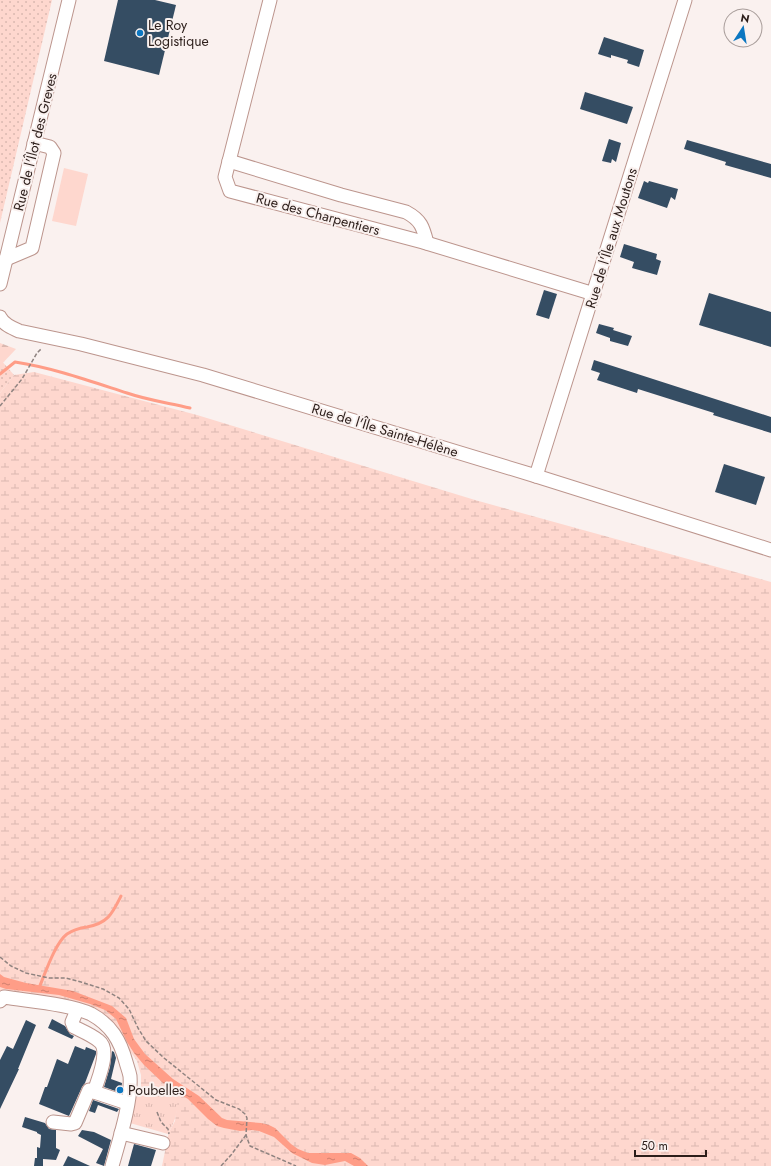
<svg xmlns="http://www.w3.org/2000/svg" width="771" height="1166" viewBox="0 0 771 1166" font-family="Jost,sans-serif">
<defs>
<pattern id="grass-dots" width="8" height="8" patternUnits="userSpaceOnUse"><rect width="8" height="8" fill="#fed7ce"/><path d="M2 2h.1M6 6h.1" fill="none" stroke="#dab8b0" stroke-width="1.8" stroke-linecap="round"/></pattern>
<pattern id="forest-firs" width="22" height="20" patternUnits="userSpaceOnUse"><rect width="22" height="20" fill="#fed7ce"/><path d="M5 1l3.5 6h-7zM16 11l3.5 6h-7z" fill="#dab8b0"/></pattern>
<pattern id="wetland-marsh" width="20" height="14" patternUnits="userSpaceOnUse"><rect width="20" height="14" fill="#fed7ce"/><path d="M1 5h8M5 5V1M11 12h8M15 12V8" fill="none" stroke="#dab8b0"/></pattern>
<pattern id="park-tufts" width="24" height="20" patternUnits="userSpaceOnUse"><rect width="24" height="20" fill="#fed7ce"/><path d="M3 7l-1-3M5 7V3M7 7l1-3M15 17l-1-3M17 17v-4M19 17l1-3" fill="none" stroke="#dab8b0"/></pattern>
<pattern id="water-ripples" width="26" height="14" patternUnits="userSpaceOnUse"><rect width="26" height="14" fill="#ff9d87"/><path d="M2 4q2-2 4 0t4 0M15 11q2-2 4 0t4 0" fill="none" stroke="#cf7f6e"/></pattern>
</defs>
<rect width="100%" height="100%" fill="#faf1ef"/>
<g fill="url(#grass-dots)">
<polygon points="0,0 52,0 0,223"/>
<polygon points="0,359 14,375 0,393"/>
</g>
<polygon fill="url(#forest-firs)" points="0,343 16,349 0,366"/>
<polygon fill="url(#wetland-marsh)" points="34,372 197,415 475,500 771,582 771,1166 162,1166 169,1132 175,1121 177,1106 174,1095 165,1088 157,1084 141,1088 141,1075 137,1061 121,1038 73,1003 0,992 0,393 14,375"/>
<path fill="url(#park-tufts)" d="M157,1084C163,1087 170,1089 174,1094C182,1106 174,1123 168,1134L130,1123L136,1097L139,1094L141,1088Z"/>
<polygon fill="#fed7ce" points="64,168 88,174 76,226 52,221"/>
<polygon fill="url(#water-ripples)" points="0,974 4,977 26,983 73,991 112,1006 126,1018 134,1039 145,1054 173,1079 199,1096 222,1118 227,1120 261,1123 269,1125 275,1128 291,1144 298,1149 308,1153 351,1153 360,1158 368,1166 354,1166 345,1161 325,1165 312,1163 292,1153 274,1137 259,1131 252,1130 240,1131 224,1128 217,1126 208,1119 188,1099 163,1083 144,1065 134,1053 127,1042 116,1019 105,1010 90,1004 59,995 6,989 0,987"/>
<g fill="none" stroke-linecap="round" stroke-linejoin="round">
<g stroke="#ff9d87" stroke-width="3">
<path d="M0,374L15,362C54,368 90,381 127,393C147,400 169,403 190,408"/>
<path d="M39,988C45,974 55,943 67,934C73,930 80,928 87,927C108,923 112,914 121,896"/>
</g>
</g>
<g fill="#354d63">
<polygon points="118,0 155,0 176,5 159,75 104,61"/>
<polygon points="604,37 644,50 639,67 627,63 628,60 611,55 611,58 598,54"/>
<polygon points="585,92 633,107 627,124 580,109"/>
<polygon points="609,139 621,143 616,162 612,159 611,163 602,161"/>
<polygon points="687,140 771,164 771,178 725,165 726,162 684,149"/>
<polygon points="644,181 648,183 649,181 678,189 675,200 671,197 667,208 638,198"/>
<polygon points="624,244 657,254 656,259 661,261 657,275 632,268 634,262 620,257"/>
<polygon points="544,290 557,294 549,319 536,315"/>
<polygon points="709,293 771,312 771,347 699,325"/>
<polygon points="599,324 614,328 613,330 632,336 628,346 610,341 610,338 596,333"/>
<polygon points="594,360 771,417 771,433 713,415 714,413 638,389 637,393 597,380 600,373 591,370"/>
<polygon points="724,464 765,477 756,505 715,492"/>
<polygon points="52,1019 65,1026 70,1034 74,1036 72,1039 48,1028"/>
<polygon points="26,1020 36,1025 18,1069 19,1069 0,1109 0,1060 7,1046 13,1049"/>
<polygon points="75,1046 85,1050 86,1047 96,1051 96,1054 85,1083 82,1087 69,1116 39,1104 45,1087 47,1087 57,1059 68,1064"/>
<polygon points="112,1051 114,1052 116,1058 111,1079 122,1083 121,1093 104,1087 110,1067"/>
<polygon points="93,1100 119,1109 117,1112 98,1105 95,1113 89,1111"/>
<polygon points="25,1117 45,1123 49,1129 56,1130 56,1148 60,1150 56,1160 43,1159 43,1166 34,1166 35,1158 37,1158 37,1147 40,1148 41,1135 37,1133 37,1132 22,1127"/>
<polygon points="82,1130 94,1132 111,1140 104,1166 96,1163 103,1149 78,1136"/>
<polygon points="134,1144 156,1150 151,1166 128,1166"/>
<polygon points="68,1156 90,1166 63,1166"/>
</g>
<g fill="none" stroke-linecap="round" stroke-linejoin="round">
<defs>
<g id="minor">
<polyline points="270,0 225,177 230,191 423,242 594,294"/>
<path d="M229,161L341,195L406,212C421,220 423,227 427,243"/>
<polyline points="6,259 32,248 54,153 50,147 34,143"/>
<polyline points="0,284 69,0"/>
<path d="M0,317C3,324 12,328 19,331L81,344L203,375L536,476L771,550"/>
<polyline points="536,476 685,0"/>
<path d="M0,1001L4,997C28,1001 70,1004 91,1014C111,1025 120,1040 126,1062C127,1066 129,1071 130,1076C132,1101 119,1141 112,1166"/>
<path d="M77,1010L72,1022L74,1027C82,1031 92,1035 99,1041C111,1050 98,1079 94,1092L127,1103"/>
<polyline points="53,1122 71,1124 75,1123 89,1090 94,1092"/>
<polyline points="121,1133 163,1143"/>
</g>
</defs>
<use href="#minor" stroke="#bc958d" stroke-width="15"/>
<g stroke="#8f8380" stroke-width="1.5" stroke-dasharray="4 2" stroke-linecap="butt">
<polyline points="0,406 22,379 37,353 42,348"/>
<polyline points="0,957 11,966 26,973 49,978 66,978 81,982 103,989 119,998 129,1009 138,1028 146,1041 164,1058 216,1100 239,1109 245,1114 247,1118 246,1135 250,1146 296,1166"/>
<polyline points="157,1112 161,1122 168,1129 169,1134"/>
<polyline points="221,1166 231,1155 246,1135"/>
</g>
<use href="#minor" stroke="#fff" stroke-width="13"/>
</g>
<g fill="#0c77c1" stroke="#faf1ef" stroke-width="1.5">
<circle cx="140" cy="33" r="4"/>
<circle cx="120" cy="1090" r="4"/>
</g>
<g text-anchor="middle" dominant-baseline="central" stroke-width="4" stroke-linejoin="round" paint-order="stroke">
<g font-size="14" fill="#2c1e1a" stroke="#faf1ef" text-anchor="start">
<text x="148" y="25">Le Roy<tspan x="148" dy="16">Logistique</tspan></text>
<text x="128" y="1090">Poubelles</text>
</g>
<g font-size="14" fill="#2c1e1a" stroke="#faf1ef">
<text transform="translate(35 142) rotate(-76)">Rue de l'Îlot des Greves</text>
<text transform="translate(318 214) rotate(15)">Rue des Charpentiers</text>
<text transform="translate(611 238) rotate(-73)">Rue de l'Île aux Moutons</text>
<text transform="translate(385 430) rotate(17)">Rue de l'Île Sainte-Hélène</text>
</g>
</g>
<g transform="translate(743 28) rotate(12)"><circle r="19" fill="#faf1ef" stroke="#a89d9a"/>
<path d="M0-3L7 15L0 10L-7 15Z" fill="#0c77c1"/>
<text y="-6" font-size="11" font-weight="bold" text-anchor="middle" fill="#2c1e1a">N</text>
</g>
<path d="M635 1150v6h71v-6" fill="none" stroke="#2c1e1a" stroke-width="2"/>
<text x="641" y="1150" font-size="12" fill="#2c1e1a" stroke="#faf1ef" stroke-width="3" paint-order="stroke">50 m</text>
</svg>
